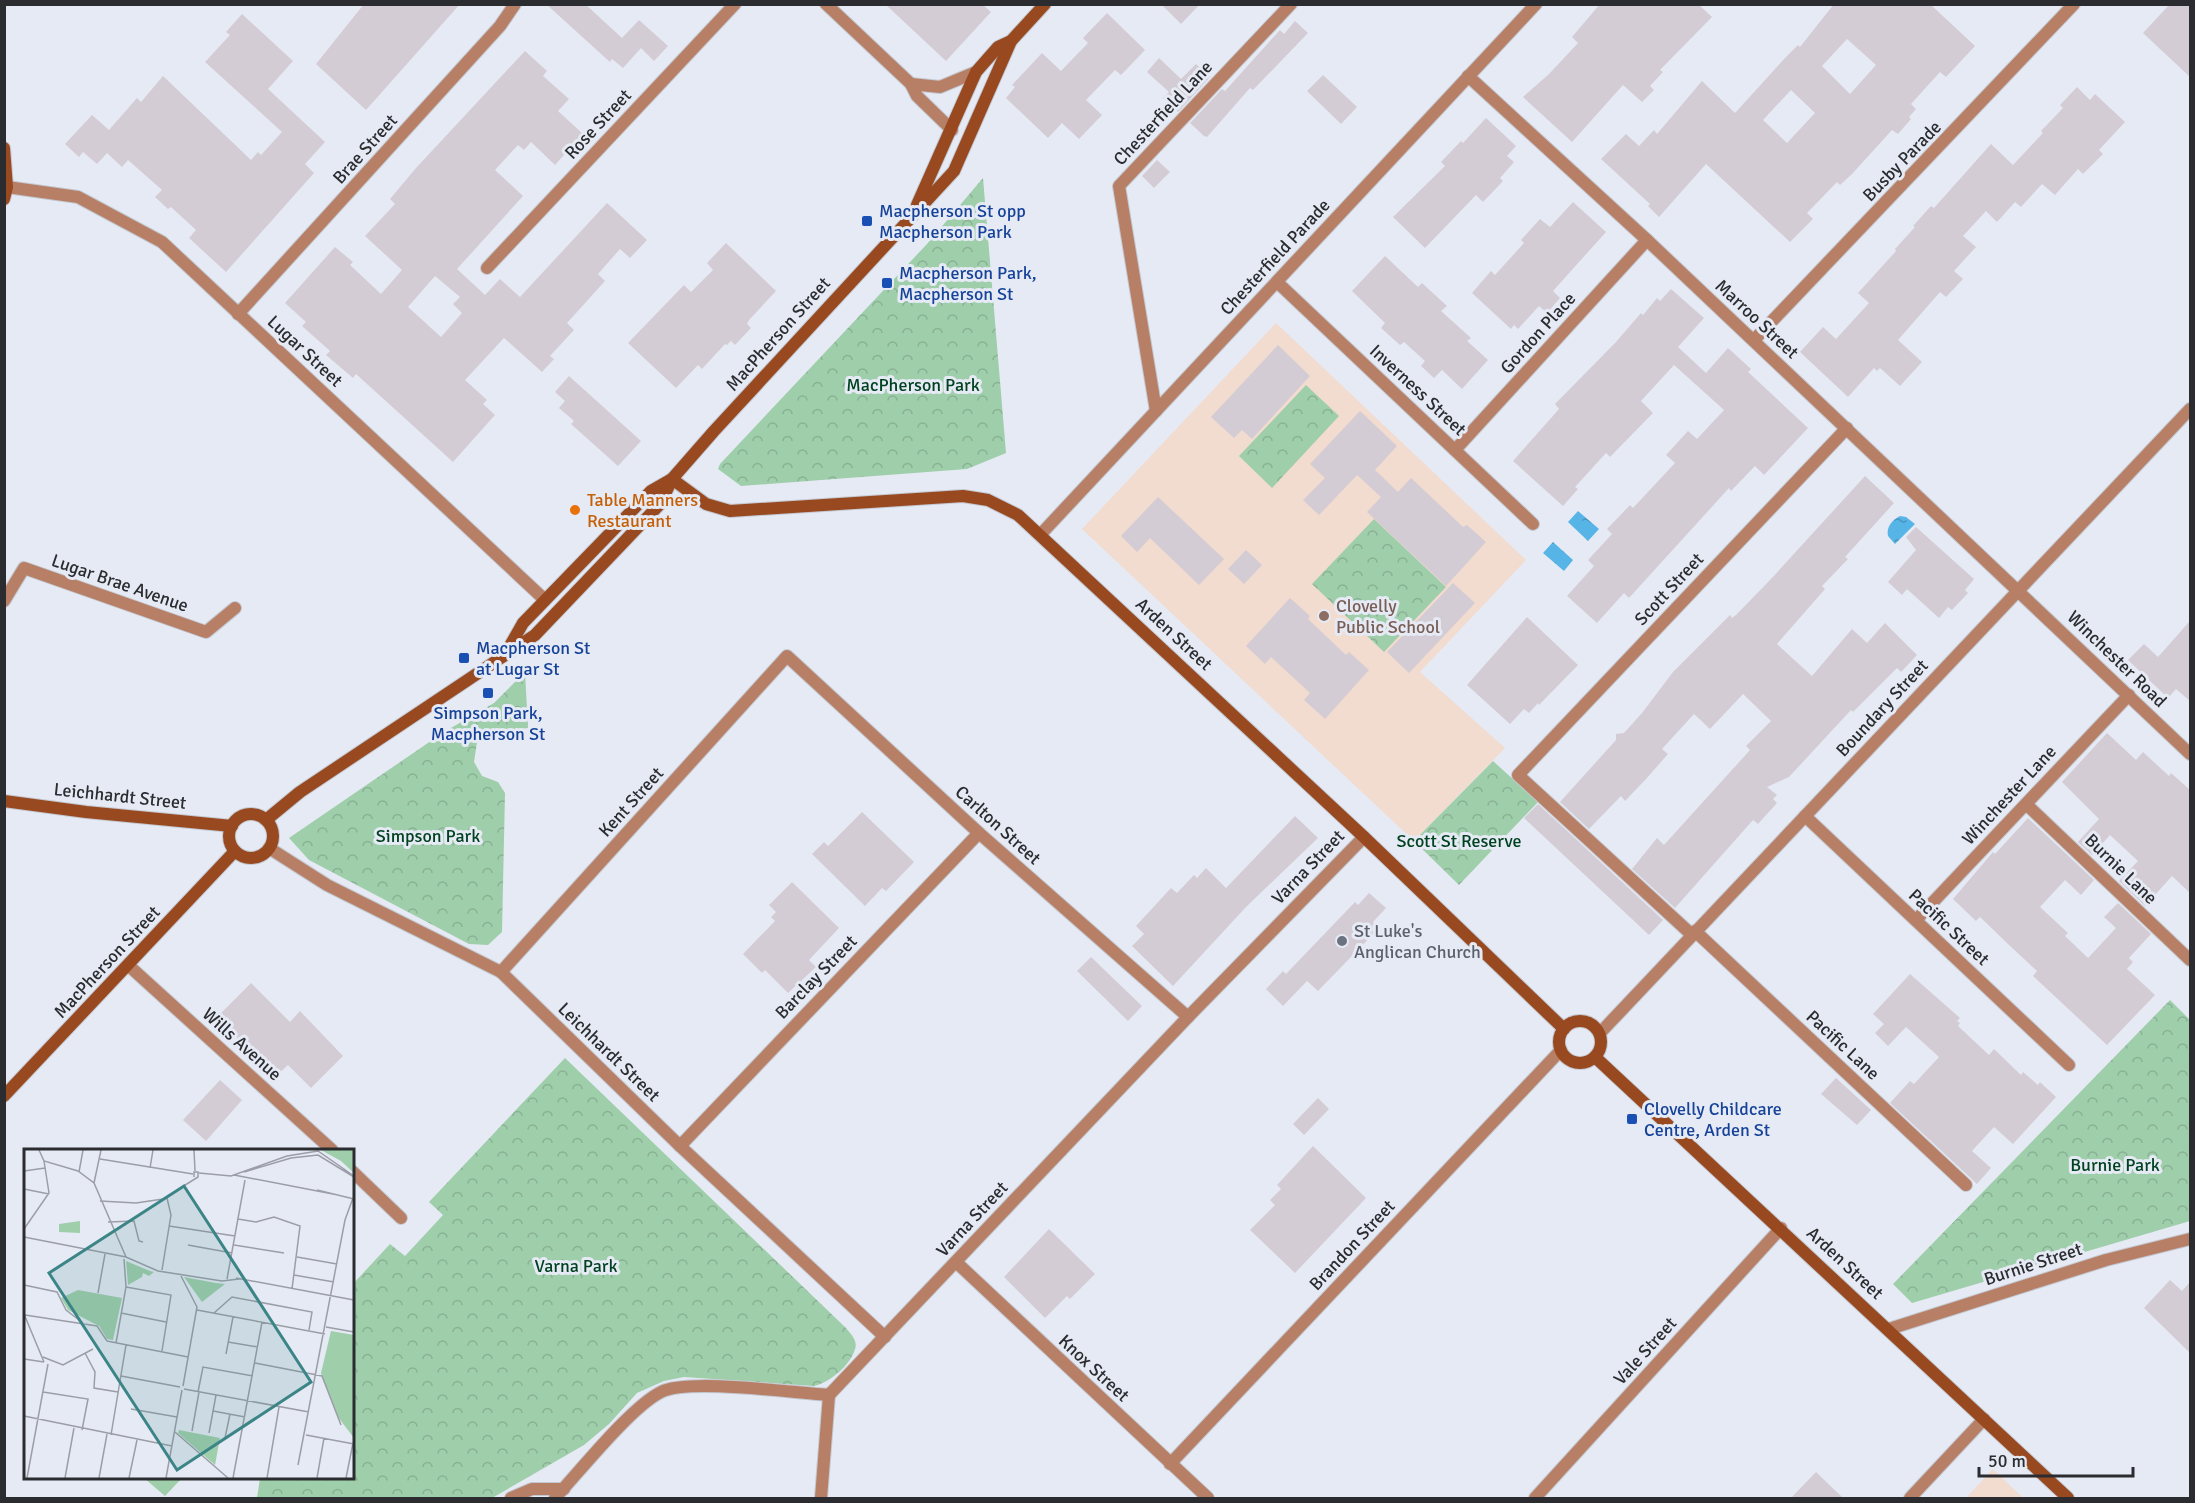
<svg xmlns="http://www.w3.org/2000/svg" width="2195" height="1503" viewBox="0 0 2195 1503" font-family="Signika,sans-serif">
<defs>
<pattern id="park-crowns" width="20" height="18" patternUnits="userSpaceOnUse" patternTransform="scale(1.5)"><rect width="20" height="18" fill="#9fceab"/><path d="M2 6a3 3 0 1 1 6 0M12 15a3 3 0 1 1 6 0" fill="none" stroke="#89b193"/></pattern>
<pattern id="water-ripples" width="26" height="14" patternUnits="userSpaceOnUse" patternTransform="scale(1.5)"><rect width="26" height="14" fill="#57b4e7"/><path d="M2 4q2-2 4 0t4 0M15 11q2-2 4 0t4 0" fill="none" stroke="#4893bc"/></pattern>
</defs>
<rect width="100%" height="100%" fill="#e6eaf4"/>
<g fill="#f2dbcf">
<polygon points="1276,323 1526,560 1420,672 1505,748 1414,841 1082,529"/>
<polygon points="1993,1469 2023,1498 1966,1498"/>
</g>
<g fill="url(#park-crowns)">
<polygon points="983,178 1006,453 967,469 741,486 718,469 720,464 927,244"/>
<polygon points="1306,385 1339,416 1272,488 1239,456"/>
<polygon points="1374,519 1446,587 1384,652 1312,584"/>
<polygon points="525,672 528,728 497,731 477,742 474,762 482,776 498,782 505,793 502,932 488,945 469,944 309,860 289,838 444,732 494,703"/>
<polygon points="1493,761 1538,802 1459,885 1414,841"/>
<polygon points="2170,1000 2190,1020 2190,1221 1912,1303 1893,1284"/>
<path d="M565,1058L846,1328C851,1334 858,1341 855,1349C851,1365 829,1383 814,1386L684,1377L664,1381L637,1393L609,1424L584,1445L492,1498H257L260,1478H352L353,1284L390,1244L405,1256L443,1215L429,1202Z"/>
</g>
<polygon fill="#9fceab" points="144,1478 182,1478 165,1496"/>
<g fill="url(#water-ripples)">
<polygon points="1578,511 1599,529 1588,541 1568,522"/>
<path d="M1900,516L1906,517L1915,524L1895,544L1888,536C1886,527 1892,520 1900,516Z"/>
<polygon points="1553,542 1573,560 1564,571 1543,553"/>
</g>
<g fill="#d4ccd4" fill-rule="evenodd">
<polygon points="364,4 460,4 366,110 316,64"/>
<polygon points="546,4 585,4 622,38 639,20 668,46 654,61 641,48 623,68 612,59 610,62"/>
<polygon points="885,4 982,4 991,12 946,61"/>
<polygon points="1161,4 1200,4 1181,24"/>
<polygon points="1600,4 1698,4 1712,17 1660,70 1663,72 1650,86 1654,90 1642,102 1623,85 1572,142 1523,97 1549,74 1578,43 1572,37"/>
<path d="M1834,4H1930L1975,46L1946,77L1940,72L1911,104L1916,109L1909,117L1911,119L1898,134L1892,130L1852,174L1840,185L1837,182L1807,213L1813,219L1790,242L1706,164L1659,217L1648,206L1650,204L1601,159L1626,134L1639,146L1654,130L1657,134L1702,81L1735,113L1785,58L1798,45L1800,47ZM1847,39L1876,65L1850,94L1822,66ZM1791,90L1815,113L1787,143L1763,120Z"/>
<polygon points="2170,4 2190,4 2190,77 2143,33"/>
<polygon points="1107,13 1145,50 1121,75 1115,70 1086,100 1102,115 1079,139 1062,123 1048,138 1006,98 1015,87 1012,85 1042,53 1061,71 1088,43 1083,38"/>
<polygon points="242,14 293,61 268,89 325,142 305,164 314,173 226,272 189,238 196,230 171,207 168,209 155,197 162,190 128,160 122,167 107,153 97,164 83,152 79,157 65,144 92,115 109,130 137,98 141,102 163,76 251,160 258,152 261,155 282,132 205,62 230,35 226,32"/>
<polygon points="1295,21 1308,33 1253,90 1250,88 1207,137 1204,136 1190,123 1222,89 1225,91 1280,30 1284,34"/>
<path d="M525,51L547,71L543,76L569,99L558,111L583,134L555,165L531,142L524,150L518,145L495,170L523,196L457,269L485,295L500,279L520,297L607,203L647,240L630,258L620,249L598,274L605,281L567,323L574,330L550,356L554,359L542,372L504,338L465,380L487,400L483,404L495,415L453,462L356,374L353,378L326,355L330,351L302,326L306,322L285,303L335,247L353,262L350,265L381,294L402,270L365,236L395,204L390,199L416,168ZM435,276L460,297L453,304L462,313L441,337L408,307Z"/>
<polygon points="1159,58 1181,79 1196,64 1210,77 1178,112 1163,98 1169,92 1147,72"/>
<polygon points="1323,75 1357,107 1341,124 1307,91"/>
<polygon points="2077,87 2090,100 2095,94 2125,122 2099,150 2103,154 2083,174 2078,169 2055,195 2042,184 2021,207 2015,202 1997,222 1986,211 1963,236 1976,247 1954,271 1963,279 1946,297 1940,292 1898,340 1922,362 1900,386 1880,368 1877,371 1874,368 1848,397 1800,352 1823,327 1836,339 1869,303 1858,293 1896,251 1895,249 1915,227 1913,226 1931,206 1934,208 1991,144 2013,165 2043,133 2041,131 2063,108 2060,105"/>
<polygon points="1486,118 1516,146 1507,156 1514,162 1500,178 1503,181 1483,202 1476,195 1425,248 1393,217 1445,166 1441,162 1461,141 1463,143"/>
<polygon points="1157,160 1170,172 1154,188 1142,176"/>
<polygon points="1573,202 1606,232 1553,291 1560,298 1547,313 1539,306 1518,329 1514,325 1511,329 1472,293 1491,271 1495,275 1524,243 1521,240 1540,219 1550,227"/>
<polygon points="726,243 776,291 749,320 747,324 751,328 735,345 731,341 727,345 725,344 702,369 698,365 676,388 628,343 684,285 691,292 713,270 707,263"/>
<polygon points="1385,256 1418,287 1422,283 1447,306 1441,311 1471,338 1467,341 1488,360 1462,389 1442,370 1434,378 1421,366 1425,361 1404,342 1400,345 1381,328 1385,323 1352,291"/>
<polygon points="1671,289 1704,318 1678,347 1706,373 1728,348 1751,369 1748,372 1808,428 1764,475 1755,466 1731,491 1729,488 1629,598 1624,593 1597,623 1567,596 1594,566 1588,560 1612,534 1607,529 1630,505 1633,508 1675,463 1666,455 1688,431 1697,439 1724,410 1674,365 1641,401 1653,413 1610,457 1606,453 1575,487 1578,489 1563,506 1513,461 1559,409 1555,404 1616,342 1641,313 1643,315 1657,298 1660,301"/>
<polygon points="1278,345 1310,376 1252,439 1242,430 1234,438 1211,417"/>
<polygon points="569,376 641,441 618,466 571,424 574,421 559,408 565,401 555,392"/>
<polygon points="1360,411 1397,446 1375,470 1398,492 1411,478 1463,527 1467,525 1486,542 1446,586 1367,512 1381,497 1357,475 1319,515 1303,500 1325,478 1310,464"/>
<polygon points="1865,476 1894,503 1845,557 1848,559 1822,586 1825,589 1777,644 1812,676 1852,629 1867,643 1885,623 1917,655 1901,672 1897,668 1853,712 1851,710 1789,777 1767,787 1777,795 1773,799 1777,803 1758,824 1753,820 1675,908 1632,869 1657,838 1664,845 1750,750 1746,746 1771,721 1743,694 1710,729 1694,714 1662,749 1668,754 1646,779 1625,801 1621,796 1589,829 1560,802 1616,740 1616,734 1624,733 1642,713 1673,672 1730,615 1732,618 1736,615 1771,579"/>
<polygon points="1158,497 1224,559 1199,585 1150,538 1137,552 1121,536"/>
<polygon points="1916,527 1974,579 1965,590 1968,593 1952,610 1948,607 1939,618 1907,589 1902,595 1888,582 1916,550 1906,537"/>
<polygon points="1246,550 1262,565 1244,584 1228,569"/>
<polygon points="1453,583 1475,603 1409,673 1387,652"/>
<polygon points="1290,598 1310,616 1308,619 1346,655 1349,652 1369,670 1325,719 1304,700 1310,693 1271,657 1265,664 1246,646"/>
<polygon points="1527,617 1578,665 1539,705 1538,703 1529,713 1524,709 1510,724 1467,685"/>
<polygon points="2190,621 2190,701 2176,689 2168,698 2128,660 2144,644 2158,657"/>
<polygon points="2107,733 2136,760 2143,752 2169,776 2171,773 2190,790 2190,893 2172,876 2145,906 2119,881 2138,861 2110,835 2092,855 2078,842 2099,819 2062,782"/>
<polygon points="1538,804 1663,920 1649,935 1524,818"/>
<polygon points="862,812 914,862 886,891 882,888 865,906 812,854 824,842 828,846"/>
<polygon points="1295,816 1318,838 1246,907 1173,986 1132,946 1144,934 1136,926 1171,888 1177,893 1194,875 1197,878 1206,868 1226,888"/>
<polygon points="2028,818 2094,880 2081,895 2065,880 2040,907 2068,933 2065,936 2088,958 2116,928 2104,917 2118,903 2151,934 2129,958 2133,962 2127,969 2155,995 2107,1045 2033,976 2037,971 2008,944 1980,917 1976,921 1953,899 1993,852 1995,854"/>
<polygon points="792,882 839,928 809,960 816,967 788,993 765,970 762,973 743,954 775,921 771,917 776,912 769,905"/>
<polygon points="1369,893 1386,908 1373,922 1379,928 1318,991 1307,981 1283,1006 1266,989 1283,971 1286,974 1355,902 1358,905"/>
<polygon points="1091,957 1142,1006 1128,1021 1077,971"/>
<polygon points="1910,974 1960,1018 1957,1021 1960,1023 1958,1026 1989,1055 1994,1049 2021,1075 2023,1072 2038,1085 2040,1082 2056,1097 2013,1144 1994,1127 1972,1151 1991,1168 1977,1184 1890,1103 1910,1081 1914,1084 1939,1057 1906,1027 1888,1046 1875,1033 1884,1024 1873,1014"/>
<polygon points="251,983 290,1022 300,1011 343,1056 311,1088 288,1065 277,1075 216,1018"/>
<polygon points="1836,1078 1871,1110 1857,1125 1821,1094"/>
<polygon points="220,1080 242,1100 206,1141 183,1120"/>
<polygon points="1318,1098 1329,1109 1304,1135 1293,1124"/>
<polygon points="1313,1146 1366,1198 1295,1273 1250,1230 1275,1205 1270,1200 1281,1189 1277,1185"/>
<polygon points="1049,1229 1095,1274 1070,1299 1067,1296 1045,1318 1004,1277"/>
<polygon points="2170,1280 2182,1291 2190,1282 2190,1353 2144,1308"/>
<polygon points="1816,1472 1843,1498 1791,1498"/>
</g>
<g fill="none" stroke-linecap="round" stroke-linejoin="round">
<defs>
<g id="street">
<polyline points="826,4 911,84 917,96 952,130"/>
<polyline points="1468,76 1647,240 2190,754"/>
<polyline points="911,84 940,87 976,72"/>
<polyline points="7,187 78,197 162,242 545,600"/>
<polyline points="487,268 735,4"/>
<polyline points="1277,282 1533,524"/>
<polyline points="238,314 500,26 515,4"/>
<polyline points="1754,340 2074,4"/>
<polyline points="1156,411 1119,186 1291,4"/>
<polyline points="1455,450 1647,240"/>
<polyline points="1041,534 1536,4"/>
<polyline points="4,601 24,568 206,632 235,608"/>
<polyline points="2026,804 2190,960"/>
<polyline points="1805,816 2069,1065"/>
<polyline points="269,848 327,885 501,972 680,1146 885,1337"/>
<polyline points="1916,920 2129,695"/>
<polyline points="1695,931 1966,1185"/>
<polyline points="1691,934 1518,775 1847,428"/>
<polyline points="128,965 332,1150"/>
<polyline points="501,972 787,656 979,833 1188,1017"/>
<polyline points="1600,1033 2190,409"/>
<polyline points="680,1146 979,833"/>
<polyline points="352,1171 401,1218"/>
<polyline points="956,1262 1208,1498"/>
<polyline points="1889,1329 2106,1260 2190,1239"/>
<polyline points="829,1395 1188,1017 1364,837"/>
<polyline points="1170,1464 1561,1050"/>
<polyline points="511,1498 532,1489 564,1489"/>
<path d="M555,1498C580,1471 631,1407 661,1392C689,1378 793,1393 829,1395"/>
<polyline points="821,1498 829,1395"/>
<polyline points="1535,1498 1781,1228"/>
<polyline points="1910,1498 1984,1419"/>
</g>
<g id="secondary">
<polyline points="4,148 7,187 4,199"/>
<polyline points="917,205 976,72 998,47 1011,41 1045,4"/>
<polyline points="672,479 706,504 730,511 963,496 988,500 1018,515 1364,837 1564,1029"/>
<polyline points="507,651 523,623 651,491 672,479"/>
<polyline points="4,801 86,812 232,826"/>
<circle cx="251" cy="836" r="22"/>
<polyline points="266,820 300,792 535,635 661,503 672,479 714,431 954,171 1011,41"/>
<circle cx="1580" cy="1042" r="21"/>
<polyline points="1595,1057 2068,1498"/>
<polyline points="4,1096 235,851"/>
</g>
</defs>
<use href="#street" stroke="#c4c8d1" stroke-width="14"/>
<use href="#secondary" stroke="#c4c8d1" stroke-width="14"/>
<use href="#street" stroke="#b77f65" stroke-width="12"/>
<use href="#secondary" stroke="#984920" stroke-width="12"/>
</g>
<g fill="#1a4fb4" stroke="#e6eaf4" stroke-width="2">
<rect x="861" y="215" width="12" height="12" rx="3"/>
<rect x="881" y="277" width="12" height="12" rx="3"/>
<rect x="458" y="652" width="12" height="12" rx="3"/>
<rect x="482" y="687" width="12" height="12" rx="3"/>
<rect x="1626" y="1113" width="12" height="12" rx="3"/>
</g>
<circle fill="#e8710a" stroke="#e6eaf4" stroke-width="2" cx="575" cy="510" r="6"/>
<circle fill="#8d6e63" stroke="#e6eaf4" stroke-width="2" cx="1324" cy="616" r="6"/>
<circle fill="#6b7280" stroke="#e6eaf4" stroke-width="2" cx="1342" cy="941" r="6"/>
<g text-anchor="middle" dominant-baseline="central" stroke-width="6" stroke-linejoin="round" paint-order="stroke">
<g font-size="18" fill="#2a2c30" stroke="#e6eaf4">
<text transform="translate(1163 113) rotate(-47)">Chesterfield Lane</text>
<text transform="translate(598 124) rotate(-47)">Rose Street</text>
<text transform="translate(365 149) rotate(-48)">Brae Street</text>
<text transform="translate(1902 161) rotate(-46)">Busby Parade</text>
<text transform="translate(1275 257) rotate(-47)">Chesterfield Parade</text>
<text transform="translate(1757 319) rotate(43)">Marroo Street</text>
<text transform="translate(1538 333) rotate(-48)">Gordon Place</text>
<text transform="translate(778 334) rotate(-48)">MacPherson Street</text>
<text transform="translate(305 351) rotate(43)">Lugar Street</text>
<text transform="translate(1418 390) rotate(43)">Inverness Street</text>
<text transform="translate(120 583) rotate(19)">Lugar Brae Avenue</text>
<text transform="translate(1669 589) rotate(-47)">Scott Street</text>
<text transform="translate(1174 634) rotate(43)">Arden Street</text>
<text transform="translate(2117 659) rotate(44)">Winchester Road</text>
<text transform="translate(1882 708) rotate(-47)">Boundary Street</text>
<text transform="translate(2009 795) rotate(-47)">Winchester Lane</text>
<text transform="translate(120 796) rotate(6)">Leichhardt Street</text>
<text transform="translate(631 802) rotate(-48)">Kent Street</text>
<text transform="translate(998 825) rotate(42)">Carlton Street</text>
<text transform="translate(1308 867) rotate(-46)">Varna Street</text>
<text transform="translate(2121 869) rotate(44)">Burnie Lane</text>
<text transform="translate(1949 927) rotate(43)">Pacific Street</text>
<text transform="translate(107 962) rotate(-47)">MacPherson Street</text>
<text transform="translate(816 977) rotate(-46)">Barclay Street</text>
<text transform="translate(242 1044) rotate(42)">Wills Avenue</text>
<text transform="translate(1843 1045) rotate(43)">Pacific Lane</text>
<text transform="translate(609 1052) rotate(44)">Leichhardt Street</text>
<text transform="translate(972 1219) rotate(-47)">Varna Street</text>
<text transform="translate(1352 1245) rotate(-47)">Brandon Street</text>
<text transform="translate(1845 1263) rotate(43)">Arden Street</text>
<text transform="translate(2033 1264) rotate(-18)">Burnie Street</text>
<text transform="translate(1645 1351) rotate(-48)">Vale Street</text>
<text transform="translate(1094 1368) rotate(43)">Knox Street</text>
</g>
<g font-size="18" fill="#164399" stroke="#e6eaf4" text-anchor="start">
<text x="879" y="211">Macpherson St opp<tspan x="879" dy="21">Macpherson Park</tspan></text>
<text x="899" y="273">Macpherson Park,<tspan x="899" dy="21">Macpherson St</tspan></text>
<text x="476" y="648">Macpherson St<tspan x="476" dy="21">at Lugar St</tspan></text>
<text x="488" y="713" text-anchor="middle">Simpson Park,<tspan x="488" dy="21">Macpherson St</tspan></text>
<text x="1644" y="1109">Clovelly Childcare<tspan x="1644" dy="21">Centre, Arden St</tspan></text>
</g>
<g font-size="18" fill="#00421f" stroke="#e6eaf4">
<text x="913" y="385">MacPherson Park</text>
<text x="428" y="836">Simpson Park</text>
<text x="1459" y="841">Scott St Reserve</text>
<text x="2115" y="1165">Burnie Park</text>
<text x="576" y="1266">Varna Park</text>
</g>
<g font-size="18" fill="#c56008" stroke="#e6eaf4" text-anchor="start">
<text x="587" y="500">Table Manners<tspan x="587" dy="21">Restaurant</tspan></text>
</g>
<g font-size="18" fill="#785e54" stroke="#e6eaf4" text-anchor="start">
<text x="1336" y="606">Clovelly<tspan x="1336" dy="21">Public School</tspan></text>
</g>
<g font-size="18" fill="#5b616d" stroke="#e6eaf4" text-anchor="start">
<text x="1354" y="931">St Luke's<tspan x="1354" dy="21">Anglican Church</tspan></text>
</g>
</g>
<g transform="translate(24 1149)">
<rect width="330" height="330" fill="#e6eaf4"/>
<path d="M307,182L330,186V289L314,268L297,224Z" fill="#9fceab"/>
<path d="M297,1H330V24L317,12ZM56,72V84L35,83V75ZM102,112L126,122L130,123L125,127L119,124L118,128L104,136ZM160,128L192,134L201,135L178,153ZM54,141L98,149L89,191L83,190L75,177L44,161L37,149ZM155,281L196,289L191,316L154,284Z" fill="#9fceab"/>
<path fill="none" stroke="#9b9ea6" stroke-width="1.5" d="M15,1L20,12L54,22L70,34L102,108M170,1L171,22M76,10L169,25M126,19L129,1M0,22L21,19M55,23L59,1M220,23L267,9L294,6L330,28M175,24L207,27L263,7L294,2L330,27M210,26L314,46M70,34L77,1M0,40L25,45M293,41L330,50M76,52L112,54L139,50L174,28V23H170V28M214,70L232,73L250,68L276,77L268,140M84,73L110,72L115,92L119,93M145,77L211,87M0,80L25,44L20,12M0,88L102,108L134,122L198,132L215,130M164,96L208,104M210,96L260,104M273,108L313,115M138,121L147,66L143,49M156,125L173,158L159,237M270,126L310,133M212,129L330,151M203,130L221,31M0,136L33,143L42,161L59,174M102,138L147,146L138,202M74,144L81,105M173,161L301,185M97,164L142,173M190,164L208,148L288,163L285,181M0,165L20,213M1,166L73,177L83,192M302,178L330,183M83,192L164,208M204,193L234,198M92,194L102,138L100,110M61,204L71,223L70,239L94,243M202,205L209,168M19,208L39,216L69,200M0,210L20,213M231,214L298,227L317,276M97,227L156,238M160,240L285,263M19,243L64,250L58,281M174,243L179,218L229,227M107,260L153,268M189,262L221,268M0,267L148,297M168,282L175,243M151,283L204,329M185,284L192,246M87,286L102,196M282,286L330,295M201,289L206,265M274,316L321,71L329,49M3,329L24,215M41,329L50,279M75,329L83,285M105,329L113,291M142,329L158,241M209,329L238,173M243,329L255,258M293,329L300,289M322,329L329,294"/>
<path fill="#3c8587" fill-opacity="0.15" stroke="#3c8587" stroke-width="3" d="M160,37L287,233L153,321L25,124Z"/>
<rect width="330" height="330" fill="none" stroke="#2a2c30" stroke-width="3"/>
</g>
<rect width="2195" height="1503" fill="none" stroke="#2a2c30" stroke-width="12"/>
<path d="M1979 1467v9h154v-9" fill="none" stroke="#2a2c30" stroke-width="3"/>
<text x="1988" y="1467" font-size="18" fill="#2a2c30" stroke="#e6eaf4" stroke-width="4.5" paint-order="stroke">50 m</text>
</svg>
